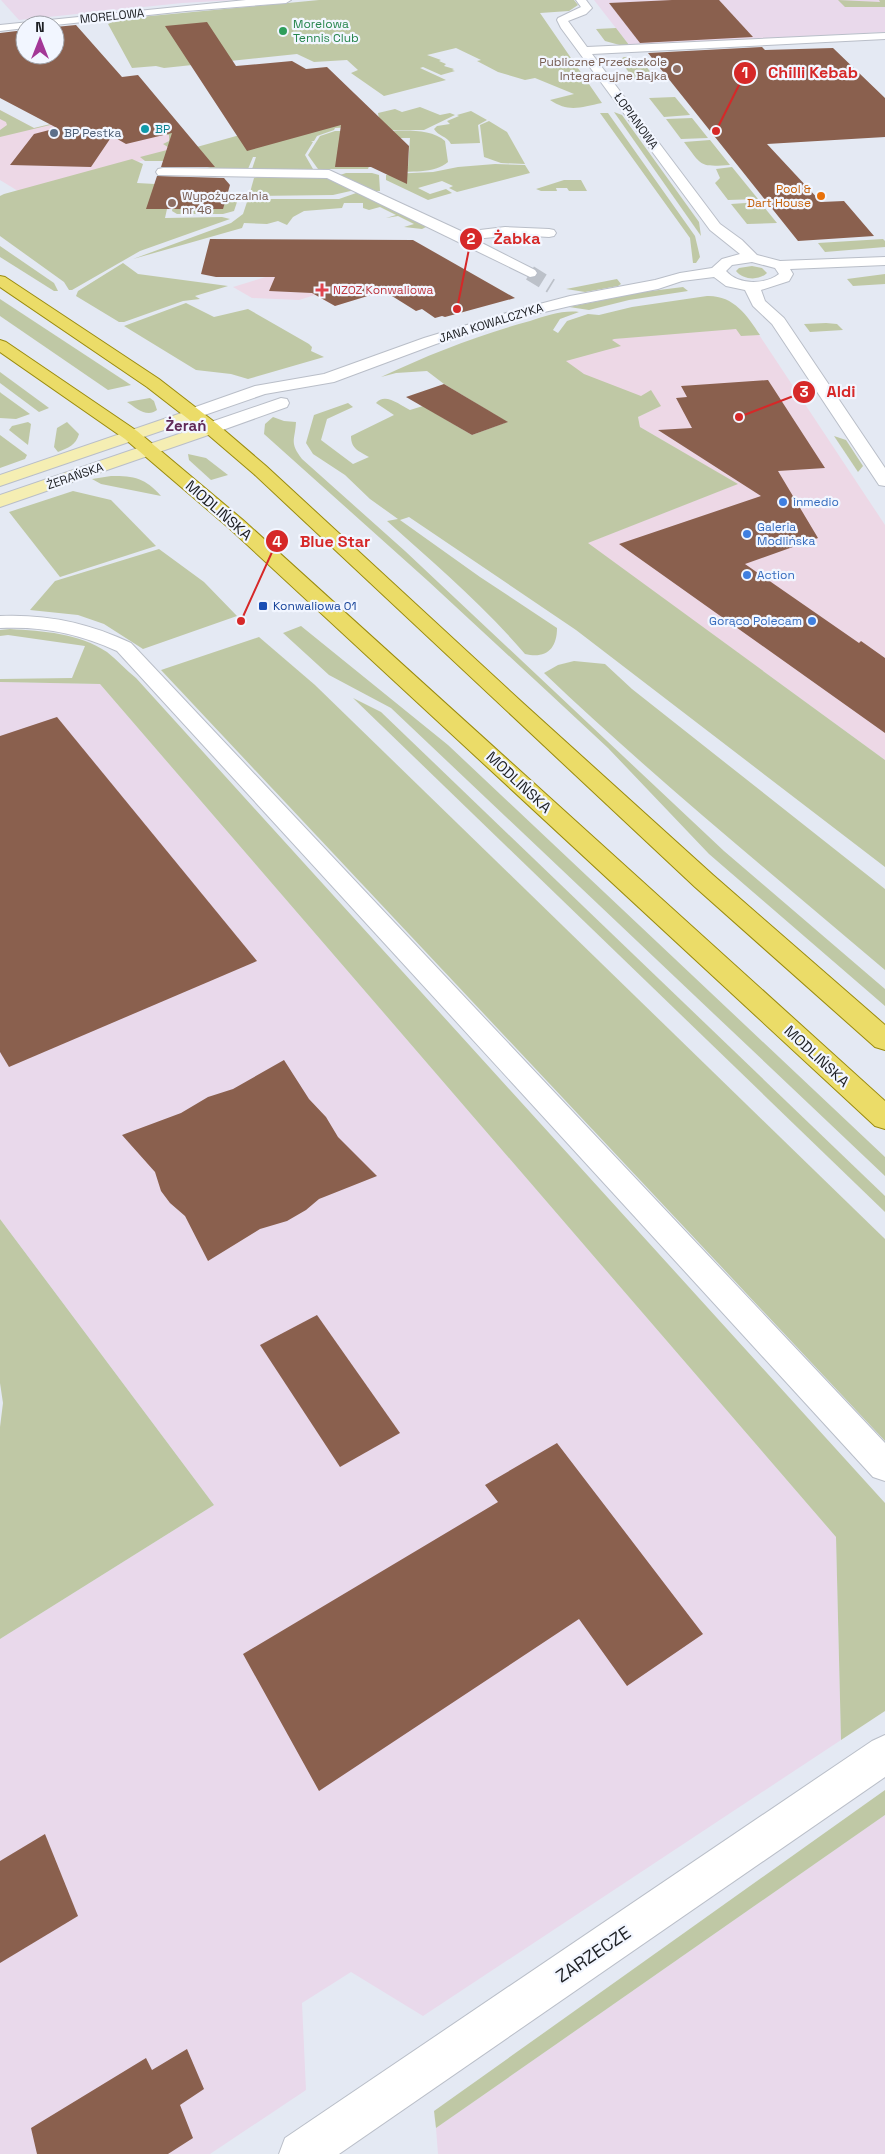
<svg xmlns="http://www.w3.org/2000/svg" width="885" height="2154" viewBox="0 0 885 2154" font-family="'Space Grotesk',sans-serif">
<rect width="100%" height="100%" fill="#e4e9f3"/>
<g fill="#edd8e6">
<polygon points="151,100 186,150 18,191 0,180 0,110 34,128"/>
<polygon points="282,272 367,296 335,306 315,295 299,300 252,298 233,287"/>
<polygon points="748,318 885,525 885,760 587,543 737,484 640,427 638,417 660,406 537,359 614,339 648,335"/>
</g>
<g fill="#e9d9eb">
<polygon points="1,0 236,0 182,3 19,20"/>
<polygon points="594,0 885,0 885,32 629,45"/>
<polygon points="0,682 100,684 836,1537 841,1740 423,2016 351,1972 302,2003 306,2090 210,2154 0,2154 0,1639 214,1505 0,1219"/>
<polygon points="885,1815 885,2154 438,2154 436,2128"/>
</g>
<g fill="#bfc8a5">
<path d="M319,0H574L578,5L569,11L540,13L602,103C581,107 569,113 550,100L574,94L535,78L525,80L498,72L477,61L481,60L456,48L427,55L441,60L439,61L446,64L444,66L454,69L452,70L455,71L441,75L423,67L420,68L446,80L384,96L351,73L358,70L347,60L314,62L297,54L164,68L156,66L132,68L108,24L119,19Z"/>
<polygon points="838,0 880,2 879,0 885,0 885,7 845,7"/>
<polygon points="616,28 629,45 885,34 627,47 605,41 596,29"/>
<polygon points="624,57 640,59 657,80 636,81 619,60"/>
<polygon points="675,97 690,115 664,117 649,98"/>
<polygon points="151,100 186,150 348,105 355,127 335,128 334,130 317,136 314,141 311,141 313,142 305,155 313,169 252,169 256,157 253,157 248,169 213,169 190,161 145,161 140,157 171,149 163,144 169,141 169,135 162,135 134,105 0,137 0,130 7,125 6,122 0,119 0,110 34,128"/>
<polygon points="420,107 440,115 450,113 455,115 424,130 381,130 378,113 395,109 402,112"/>
<path d="M471,111L487,120L478,125L480,143L451,144C447,136 438,136 434,129L437,126L450,124L447,121L459,116L457,115Z"/>
<polygon points="614,112 622,115 699,222 701,236"/>
<polygon points="600,113 608,113 695,236 700,257 696,263 693,263 690,238"/>
<polygon points="692,118 708,138 681,139 666,119"/>
<polygon points="489,121 507,132 525,164 501,163 484,157 480,125"/>
<polygon points="335,131 350,131 370,164 368,169 318,169 308,155 320,136"/>
<path d="M380,131C399,131 430,127 445,141L448,162C435,174 408,171 391,172L389,167H408L410,138H391Z"/>
<path d="M710,140L730,165C699,167 702,166 684,142Z"/>
<polygon points="132,159 143,164 137,183 155,184 147,209 167,209 165,218 222,217 230,219 140,251 72,290 69,290 64,282 0,236 0,196 4,194"/>
<polygon points="495,164 525,165 530,173 457,192 449,188 453,186 442,181 418,188 430,194 446,189 452,193 428,200 386,180 386,175 391,174 433,172 458,167"/>
<polygon points="732,167 758,199 728,200 715,183 720,178 716,169"/>
<polygon points="346,173 372,173 379,175 380,191 373,191 340,175"/>
<polygon points="260,176 322,176 355,190 333,195 249,196 254,178"/>
<polygon points="564,180 581,180 587,191 569,191 567,188 556,188 557,191 541,191 536,189"/>
<polygon points="359,192 428,226 422,229 404,227 414,224 398,216 386,218 396,215 380,207 369,210 363,208 363,203 344,203 342,208 304,211 293,217 287,225 278,221 267,224 244,223 242,228 133,259 231,223 243,214 248,199 339,199"/>
<polygon points="225,200 237,202 234,211 223,214 177,214 172,211 173,206 222,209"/>
<polygon points="760,202 777,223 747,224 731,204"/>
<polygon points="883,239 885,241 885,247 825,252 818,243"/>
<polygon points="0,246 54,283 58,291 54,291 0,257"/>
<polygon points="123,263 138,274 228,286 195,296 200,299 183,301 124,322 119,322 76,296 78,291"/>
<path d="M752,266L762,268L767,273C759,281 743,280 736,271L739,268Z"/>
<polygon points="885,274 885,284 853,286 847,279"/>
<polygon points="617,279 621,284 618,286 585,292 566,289"/>
<polygon points="683,287 688,291 629,300 589,310 569,307 643,292"/>
<path d="M707,296C733,295 747,315 760,335L741,336L736,329L614,339L612,340L621,346L566,361L584,374L641,396L651,390L661,406L638,417L640,427L738,484L588,543L885,760V867L576,630L409,517L400,520L480,577L557,628C557,649 546,659 525,654C483,605 434,563 387,521L398,519L370,499L345,475L313,454L306,443L314,415L348,403L353,407L327,419L321,440L353,464L369,457C359,451 351,449 351,436L394,415L376,403C385,392 400,405 410,410L423,406L472,435L507,422L444,384L427,371L396,373L381,377C430,354 478,335 530,321C546,316 563,310 579,312L560,319L553,330L558,333L567,321L588,314L599,315L632,307Z"/>
<polygon points="0,299 131,385 108,390 0,316"/>
<polygon points="186,303 214,317 248,309 309,344 312,347 311,351 324,357 248,379 231,374 196,370 124,326"/>
<polygon points="826,323 837,324 843,330 810,332 804,324"/>
<polygon points="0,372 45,405 49,408 39,412 0,383"/>
<polygon points="0,392 1,393 30,414 16,419 0,418"/>
<path d="M150,398L154,401L157,410C147,418 136,408 127,402Z"/>
<path d="M273,417L284,421L296,422C295,441 289,442 302,459L405,551L724,851L885,989V1006L709,854L608,748L549,693L428,581L264,434L265,424Z"/>
<polygon points="28,422 31,424 28,445 9,430 12,426"/>
<path d="M67,422L79,434C76,445 68,448 58,452L54,447L57,428Z"/>
<polygon points="0,435 27,455 25,459 0,468"/>
<polygon points="834,436 846,440 863,466 858,472"/>
<polygon points="188,454 206,458 228,475 211,480 189,460"/>
<path d="M111,476C135,476 145,478 161,496L101,484L92,479Z"/>
<polygon points="73,491 111,500 156,546 60,577 9,512"/>
<polygon points="159,549 204,582 237,616 143,649 104,624 78,615 30,610 55,581"/>
<polygon points="301,626 448,745 885,1157 885,1176 391,708 329,675 283,633"/>
<path d="M10,629C43,631 79,633 107,652C117,660 126,670 136,678L885,1503V1711L841,1740L836,1537L100,684L0,682V679L72,678L85,646L8,635L0,636V630Z"/>
<polygon points="259,637 315,685 885,1239 885,1441 161,670"/>
<path d="M574,661L605,664L632,689L885,889V970C770,872 653,777 544,673L558,665Z"/>
<polygon points="353,698 381,712 885,1196 885,1212"/>
<polygon points="0,1219 214,1505 0,1639 0,1427 3,1403 0,1383"/>
<polygon points="885,1790 885,1815 436,2128 434,2111"/>
</g>
<g fill="#8a604e">
<polygon points="672,0 719,0 753,37 640,43 609,3"/>
<polygon points="207,22 236,66 292,61 306,69 327,67 409,146 407,184 371,167 335,167 341,125 247,151 165,26"/>
<polygon points="76,25 122,77 138,75 215,167 161,167 172,133 126,144 112,136 91,167 10,165 34,134 57,128 0,98 0,33 25,30 25,55 55,55 55,27"/>
<polygon points="762,47 765,50 833,48 885,98 885,137 767,144 821,202 844,201 874,236 798,241 648,53"/>
<polygon points="157,176 224,178 230,185 223,209 146,209"/>
<polygon points="210,239 413,240 515,298 445,317 442,316 435,318 422,309 416,311 384,291 335,306 312,293 269,291 275,277 216,277 201,274"/>
<polygon points="768,380 825,468 778,471 818,538 745,564 859,643 861,641 885,658 885,733 619,544 761,496 658,430 692,428 676,398 687,397 681,386"/>
<polygon points="444,384 508,422 472,435 406,397"/>
<polygon points="57,717 257,961 9,1067 0,1052 0,736"/>
<polygon points="284,1060 309,1099 326,1117 338,1137 377,1176 319,1199 306,1210 287,1221 260,1229 208,1261 185,1216 170,1203 161,1191 155,1172 122,1135 181,1113 208,1097 233,1089"/>
<polygon points="317,1315 400,1433 340,1467 260,1345"/>
<polygon points="557,1443 703,1634 627,1686 579,1619 319,1791 243,1654 498,1502 485,1485"/>
<polygon points="45,1834 78,1916 0,1963 0,1861"/>
<polygon points="187,2049 204,2089 180,2105 193,2138 168,2154 37,2154 31,2128 146,2058 152,2070"/>
</g>
<g fill="none" stroke-linecap="round" stroke-linejoin="round">
<polyline stroke="#bcc1c9" stroke-width="15" stroke-dasharray="15 8" stroke-linecap="butt" points="530,273 551,286"/>
<defs>
<g id="street">
<polygon points="246,0 291,0 286,3 186,11 55,25 25,25 25,28 0,31 0,25"/>
<path d="M576,0H586L592,8L586,14L568,21L587,47L885,33V39L592,54L720,224L742,240L757,255L780,261L885,257V265L790,269L793,274L789,281L761,290L765,301L784,318L885,468V486L879,485L772,324L753,306L745,290L726,286L714,277L682,281L658,289L570,306L523,317L436,344L334,382L265,394L193,419L187,418L184,414L187,410L255,386L324,374L424,338L513,311L570,296L655,280L680,273L712,268L722,259L740,254L710,230L561,28L557,20L558,18L581,7ZM752,262L775,268L779,274C765,285 738,285 726,271L732,265Z"/>
<polygon points="163,168 329,170 463,232 505,227 549,229 554,230 556,233 554,236 549,237 516,235 474,239 535,270 537,273 535,276 530,277 327,178 158,175 156,172 158,169"/>
<polygon points="281,398 287,399 289,403 287,407 217,432 211,433 205,432 202,428 205,424"/>
<path d="M0,616C47,614 89,623 131,643L885,1443V1481L873,1477L117,651C78,633 42,626 0,628Z"/>
<polygon points="885,1735 885,1777 339,2154 279,2154 285,2138 872,1741"/>
</g>
<g id="secondary">
<polygon points="193,409 199,410 202,414 199,418 0,486 0,475"/>
<polygon points="211,423 217,424 220,428 217,432 0,507 0,495"/>
</g>
<g id="primary">
<polygon points="0,276 5,277 159,379 217,424 266,466 524,704 713,875 885,1025 885,1050 875,1047 695,887 254,474 205,432 147,387 0,287"/>
<polygon points="0,340 6,342 137,431 243,520 885,1101 885,1129 875,1126 229,528 125,439 0,352"/>
</g>
</defs>
<use href="#street" stroke="#b9bec8" stroke-width="2"/>
<use href="#secondary" stroke="#b9bec8" stroke-width="2"/>
<use href="#primary" stroke="#9a8b0e" stroke-width="2"/>
<use href="#street" fill="#fff" fill-rule="evenodd"/>
<use href="#secondary" fill="#f5eeb3" fill-rule="evenodd"/>
<use href="#primary" fill="#ebdc68" fill-rule="evenodd"/>
</g>
<circle fill="#2e9e5b" stroke="#f2f6ff" stroke-width="2" cx="283" cy="31" r="5"/>
<g fill="#8d6e63" stroke="#f2f6ff" stroke-width="2">
<circle cx="677" cy="69" r="5"/>
<circle cx="172" cy="203" r="5"/>
</g>
<circle fill="#0f9aa8" stroke="#f2f6ff" stroke-width="2" cx="145" cy="129" r="5"/>
<circle fill="#5c6f8a" stroke="#f2f6ff" stroke-width="2" cx="54" cy="133" r="5"/>
<circle fill="#e8710a" stroke="#f2f6ff" stroke-width="2" cx="821" cy="196" r="5"/>
<path fill="#e0444e" stroke="#f2f6ff" stroke-width="2" d="M319.5 282.5h5v5h5v5h-5v5h-5v-5h-5v-5h5z"/>
<g fill="#3f7fe0" stroke="#f2f6ff" stroke-width="2">
<circle cx="783" cy="502" r="5"/>
<circle cx="747" cy="534" r="5"/>
<circle cx="747" cy="575" r="5"/>
<circle cx="812" cy="621" r="5"/>
</g>
<rect fill="#1a4fb4" stroke="#f2f6ff" stroke-width="2" x="258" y="601" width="10" height="10" rx="2.5"/>
<g text-anchor="middle" dominant-baseline="central" stroke-width="4.5" stroke-linejoin="round" paint-order="stroke">
<g font-size="12" fill="#1d1f23" stroke="#f2f6ff">
<text transform="translate(112 16) rotate(-6)">MORELOWA</text>
<text transform="translate(636 121) rotate(54)">ŁOPIANOWA</text>
<text transform="translate(491 323) rotate(-17)">JANA KOWALCZYKA</text>
<text transform="translate(75 476) rotate(-19)">ŻERAŃSKA</text>
</g>
<g font-size="12" fill="#27864d" stroke="#f2f6ff" text-anchor="start">
<text x="293" y="24">Morelowa<tspan x="293" dy="14">Tennis Club</tspan></text>
</g>
<g font-size="12" fill="#785e54" stroke="#f2f6ff" text-anchor="end">
<text x="667" y="62">Publiczne Przedszkole<tspan x="667" dy="14">Integracyjne Bajka</tspan></text>
<text x="182" y="196" text-anchor="start">Wypożyczalnia<tspan x="182" dy="14">nr 46</tspan></text>
</g>
<g font-size="12" fill="#0d838f" stroke="#f2f6ff" text-anchor="start">
<text x="155" y="129">BP</text>
</g>
<g font-size="12" fill="#4e5e75" stroke="#f2f6ff" text-anchor="start">
<text x="64" y="133">BP Pestka</text>
</g>
<g font-size="12" fill="#c56008" stroke="#f2f6ff" text-anchor="end">
<text x="811" y="189">Pool &amp;<tspan x="811" dy="14">Dart House</tspan></text>
</g>
<g font-size="12" fill="#be3a42" stroke="#f2f6ff" text-anchor="start">
<text x="333" y="290">NZOZ Konwaliowa</text>
</g>
<g font-size="12" fill="#366cbe" stroke="#f2f6ff" text-anchor="start">
<text x="793" y="502">inmedio</text>
<text x="757" y="527">Galeria<tspan x="757" dy="14">Modlińska</tspan></text>
<text x="757" y="575">Action</text>
<text x="802" y="621" text-anchor="end">Gorąco Polecam</text>
</g>
<g font-size="12" fill="#164399" stroke="#f2f6ff" text-anchor="start">
<text x="273" y="606">Konwaliowa 01</text>
</g>
<g font-size="15" font-weight="bold" fill="#602a58" stroke="#f2f6ff">
<text x="186" y="425">Żerań</text>
</g>
<g font-size="15" fill="#1d1f23" stroke="#f2f6ff">
<text transform="translate(219 510) rotate(41)">MODLIŃSKA</text>
<text transform="translate(519 782) rotate(43)">MODLIŃSKA</text>
<text transform="translate(817 1056) rotate(43)">MODLIŃSKA</text>
</g>
<g font-size="18" fill="#1d1f23" stroke="#f2f6ff">
<text transform="translate(593 1954) rotate(-34)">ZARZECZE</text>
</g>
</g>
<path fill="none" stroke="#d62828" stroke-width="2" d="M716 131L745 73M457 309L471 239M739 417L804 392M241 621L277 541"/>
<g fill="#d62828" stroke="#f2f6ff" stroke-width="2">
<circle cx="716" cy="131" r="5"/>
<circle cx="457" cy="309" r="5"/>
<circle cx="739" cy="417" r="5"/>
<circle cx="241" cy="621" r="5"/>
<circle cx="745" cy="73" r="12"/>
<circle cx="471" cy="239" r="12"/>
<circle cx="804" cy="392" r="12"/>
<circle cx="277" cy="541" r="12"/>
</g>
<g font-size="15" text-anchor="middle" font-weight="bold" fill="#fff">
<text x="745" y="78">1</text>
<text x="471" y="244">2</text>
<text x="804" y="397">3</text>
<text x="277" y="547">4</text>
</g>
<g font-size="16" text-anchor="middle" font-weight="bold" fill="#d62828" stroke="#f2f6ff" stroke-width="4.5" stroke-linejoin="round" paint-order="stroke">
<text x="813" y="78">Chilli Kebab</text>
<text x="517" y="244">Żabka</text>
<text x="841" y="397">Aldi</text>
<text x="335" y="547">Blue Star</text>
</g>
<g transform="translate(40 40)"><circle r="24" fill="#f2f6ff" stroke="#9da0a7"/>
<path d="M0-4L9 19L0 12L-9 19Z" fill="#a33796"/>
<text y="-8" font-size="14" font-weight="bold" text-anchor="middle" fill="#1d1f23">N</text>
</g>
</svg>
